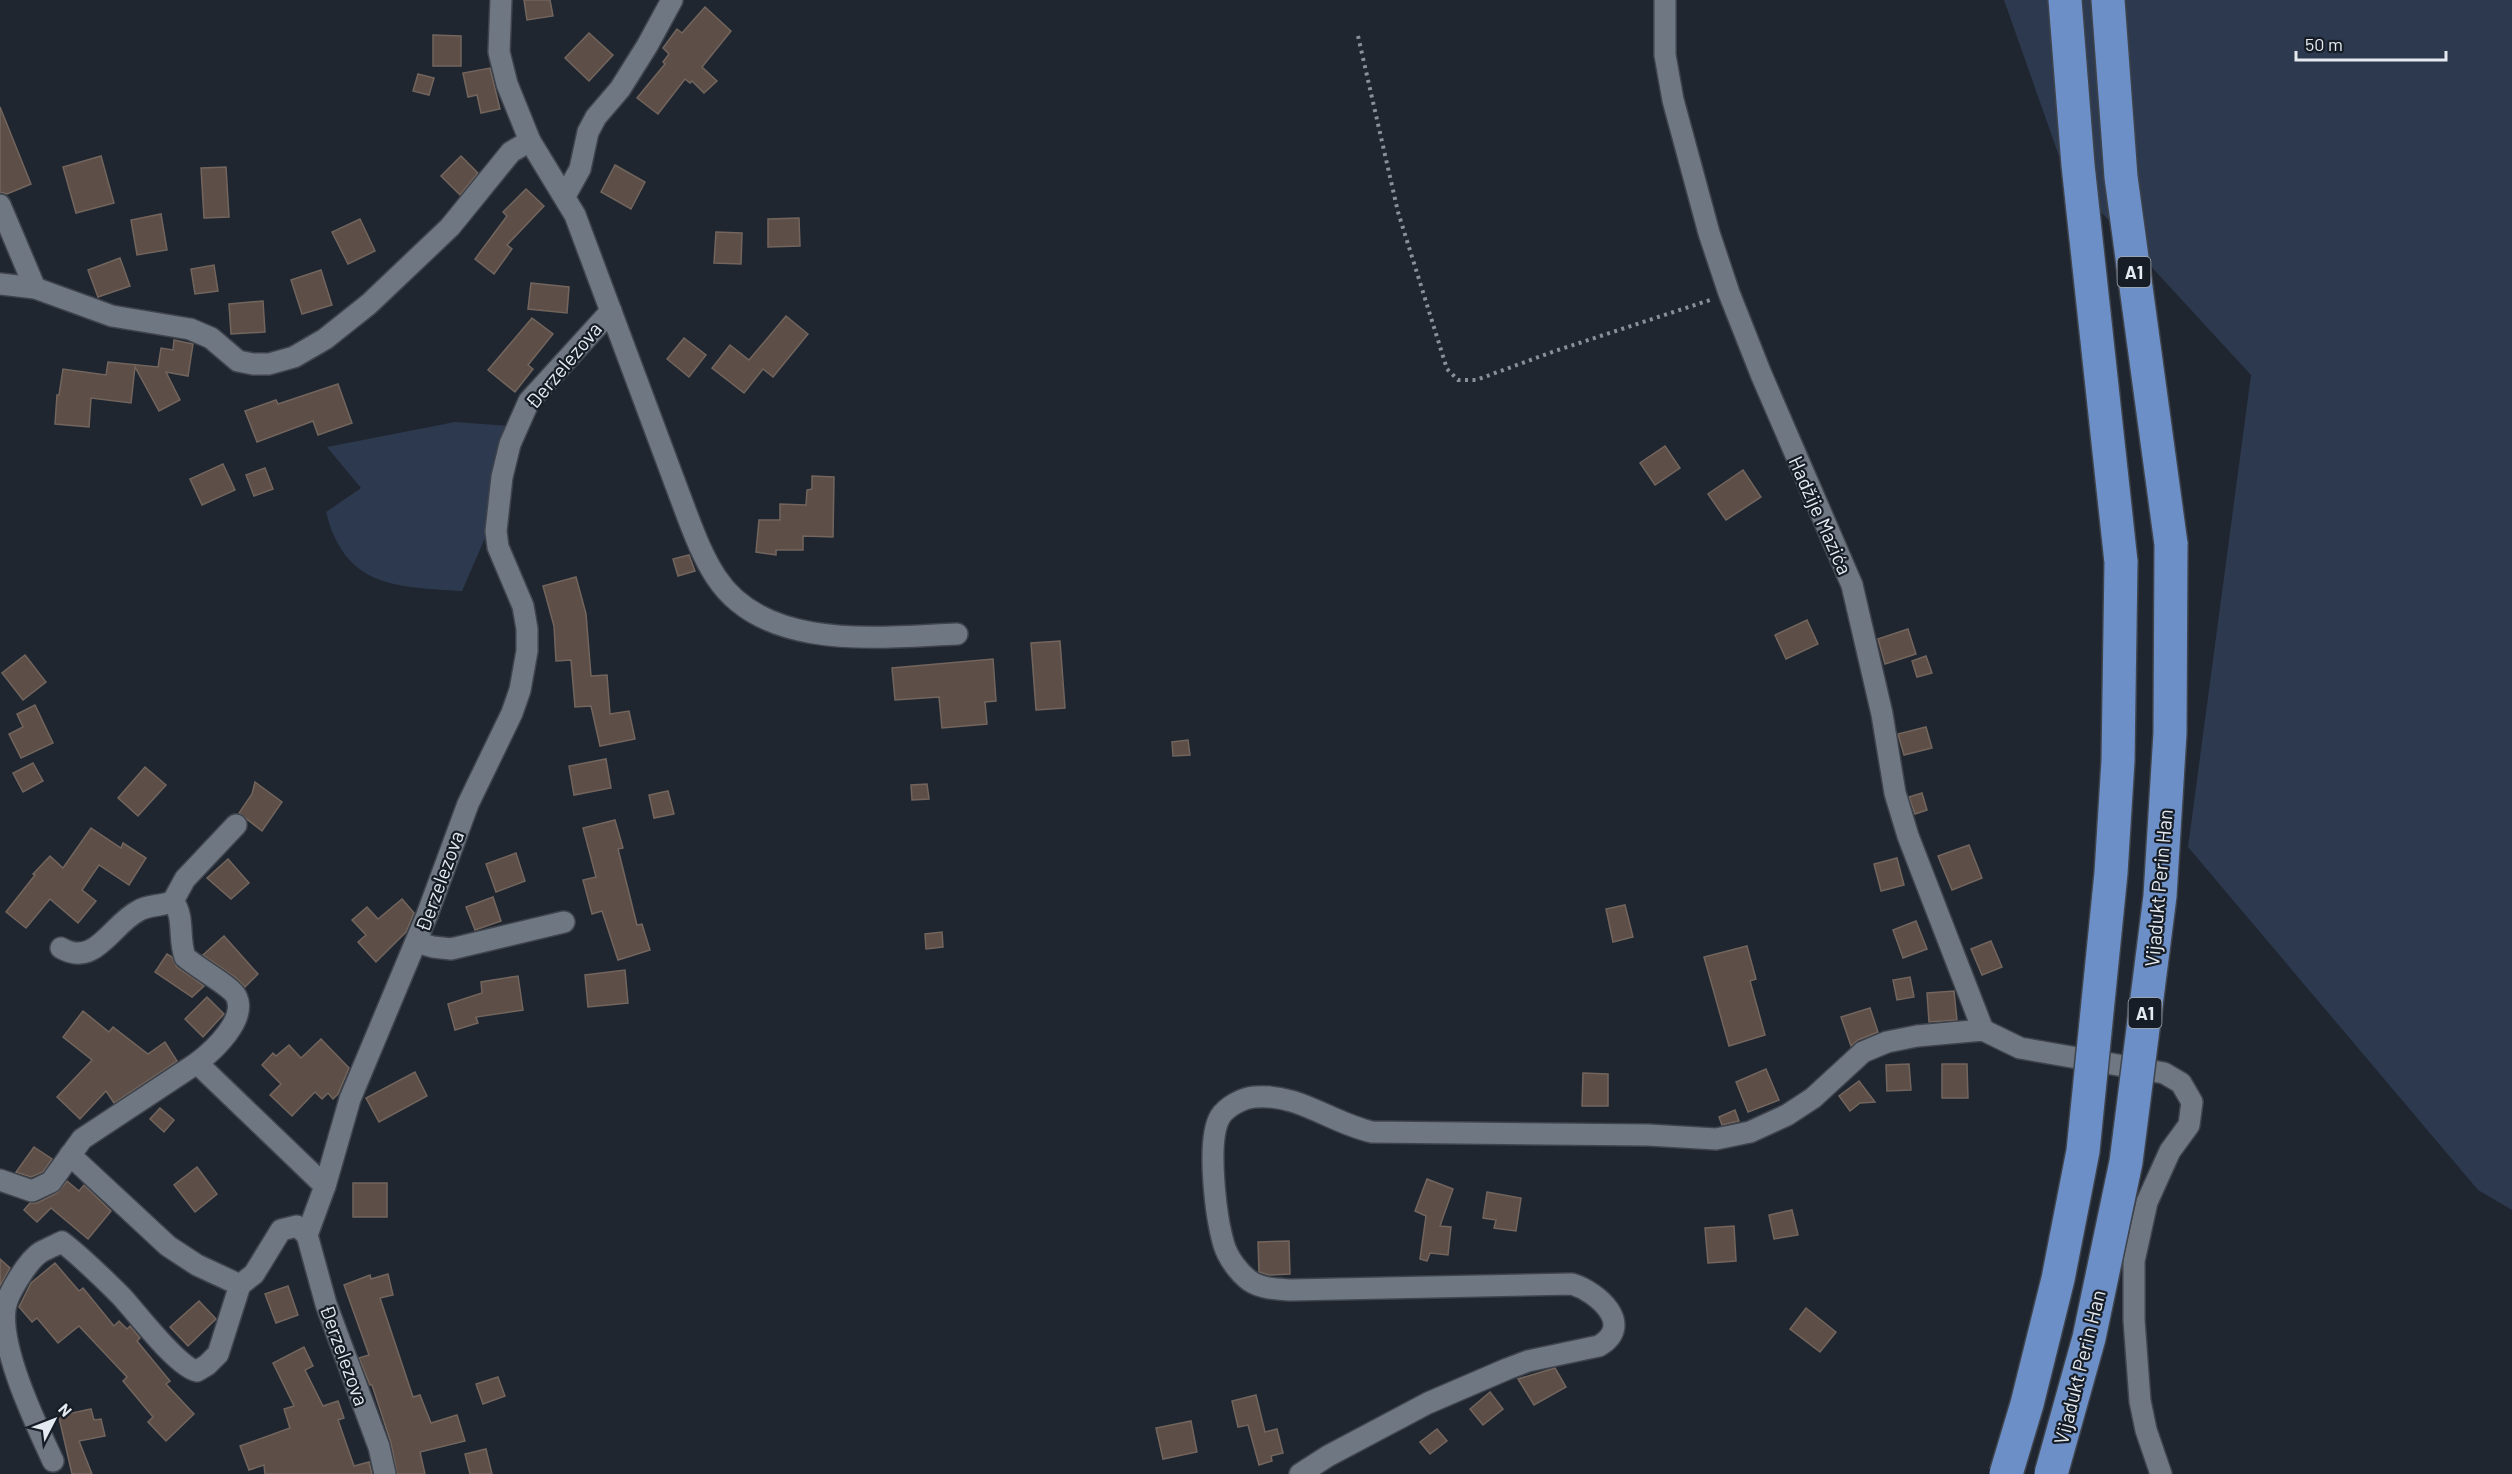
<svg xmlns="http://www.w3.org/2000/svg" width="2512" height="1474" viewBox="0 0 2512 1474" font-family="Barlow,sans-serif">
<rect width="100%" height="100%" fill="#202630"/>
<g fill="#2c394e">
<polygon points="2004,0 2512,0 2512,1210 2478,1190 2188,847 2251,375 2065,173"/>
<path d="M455,422L511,426L488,531L462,591C394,587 345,587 326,512L361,488L327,447Z"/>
</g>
<g fill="#5d4f48" stroke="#72655d" stroke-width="1.5">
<polygon points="524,0 550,0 553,16 527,20"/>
<polygon points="705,7 731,31 702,67 717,81 704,93 692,81 690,83 685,79 658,114 637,98 665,64 663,62 669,54 663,48 677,29 682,33"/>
<polygon points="589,33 613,55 589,81 565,58"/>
<polygon points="433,35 461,36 461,66 433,66"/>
<polygon points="490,68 500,109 481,113 477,95 468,97 463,73"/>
<polygon points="418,74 434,78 429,95 413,91"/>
<polygon points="0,107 31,184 7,194 0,192"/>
<polygon points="101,156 114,203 76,213 63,167"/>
<polygon points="461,156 478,173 460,195 441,176"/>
<polygon points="615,165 645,182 631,209 601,192"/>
<polygon points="226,167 229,217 204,218 201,168"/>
<polygon points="526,189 544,206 507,245 512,249 494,274 475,259 507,216 503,212"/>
<polygon points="161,214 167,250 137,255 131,220"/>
<polygon points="799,218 800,246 768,247 768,219"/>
<polygon points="360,219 375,251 348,264 332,232"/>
<polygon points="716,232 742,233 741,264 714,263"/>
<polygon points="120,258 130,286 98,297 88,270"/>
<polygon points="214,265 218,291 195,294 191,269"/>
<polygon points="321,270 332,305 302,314 291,280"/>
<polygon points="531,283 569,287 567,313 528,309"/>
<polygon points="263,301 265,332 231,334 229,304"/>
<polygon points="786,316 808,334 773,377 763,369 744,393 712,368 730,345 749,360"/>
<polygon points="532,318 553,334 528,365 533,369 515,392 488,370"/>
<polygon points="684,338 706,355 689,377 667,359"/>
<polygon points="174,340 193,344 188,376 166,372 180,400 159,411 135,367 131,403 91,398 89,427 55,424 57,395 59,395 63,369 106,375 108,362 158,367 161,348 173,350"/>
<polygon points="338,384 352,423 318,435 313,421 257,442 245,411 276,400 278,404"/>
<polygon points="1665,446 1680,468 1655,485 1640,463"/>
<polygon points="223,464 235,490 202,505 190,479"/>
<polygon points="265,468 273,489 254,496 246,475"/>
<polygon points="1743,470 1761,497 1726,520 1708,494"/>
<polygon points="812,476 834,477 833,537 803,536 803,550 776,550 776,555 756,552 759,520 780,520 780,504 806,505 807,490 812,489"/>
<polygon points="689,555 695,571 678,576 673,559"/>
<polygon points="576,577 586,614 591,676 607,675 610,714 629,711 635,739 600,746 591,706 575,707 571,660 556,661 554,626 543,586"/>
<polygon points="1807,620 1818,644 1786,659 1775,635"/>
<polygon points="1908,629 1916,654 1885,664 1878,639"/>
<polygon points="1060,641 1065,708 1036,710 1031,643"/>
<polygon points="25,655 46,682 23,700 2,673"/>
<polygon points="1926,656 1932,673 1917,677 1912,661"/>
<polygon points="993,659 996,701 985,702 987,724 942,728 939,697 895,700 892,668"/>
<polygon points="35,705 53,743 21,758 9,734 23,727 17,714"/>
<polygon points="1926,727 1932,748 1904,755 1898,734"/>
<polygon points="1188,740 1190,755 1173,756 1172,742"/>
<polygon points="606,759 611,788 574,795 569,766"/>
<polygon points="33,763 43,781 23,792 13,773"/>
<polygon points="145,767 166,785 138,816 118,798"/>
<polygon points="255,782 282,802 262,831 239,813 252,794"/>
<polygon points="927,784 929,799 912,800 911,785"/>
<polygon points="668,791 674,814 654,818 649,795"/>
<polygon points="1922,793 1927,810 1915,814 1909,797"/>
<polygon points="615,820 623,848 618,849 637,925 642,924 650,950 618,960 602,911 592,914 583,880 596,877 583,828"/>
<polygon points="91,828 121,848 123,843 146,858 129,885 99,865 82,890 96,901 78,923 50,899 26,928 6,912 35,875 33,874 50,856 63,868"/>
<polygon points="1969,845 1982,878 1952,890 1938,856"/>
<polygon points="516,853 525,881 496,892 486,864"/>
<polygon points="1897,858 1904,885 1881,891 1874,864"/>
<polygon points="228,859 249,883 231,899 207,878"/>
<polygon points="493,897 501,921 475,930 466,907"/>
<polygon points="402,899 414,913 406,932 376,962 358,942 366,935 352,920 367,907 378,919"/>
<polygon points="1625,905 1633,937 1613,942 1606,909"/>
<polygon points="1916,921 1927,949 1903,958 1893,930"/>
<polygon points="942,932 943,947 926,949 925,934"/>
<polygon points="224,936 258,974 245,987 235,977 203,955"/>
<polygon points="1991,941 2002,967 1982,975 1971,949"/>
<polygon points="1747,946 1756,979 1750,981 1765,1035 1729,1046 1704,957"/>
<polygon points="167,954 172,957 177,967 204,986 192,997 155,972"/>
<polygon points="625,970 628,1003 588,1007 585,975"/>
<polygon points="518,976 523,1010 476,1017 478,1023 455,1030 448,1004 482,993 481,982"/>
<polygon points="1910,977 1914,997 1897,1000 1893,980"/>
<polygon points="1954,991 1957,1020 1929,1022 1927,993"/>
<polygon points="207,997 224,1014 203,1037 185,1019"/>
<polygon points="1870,1008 1878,1032 1858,1040 1851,1046 1841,1017"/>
<polygon points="83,1011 109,1032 113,1027 148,1054 165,1042 177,1061 114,1103 106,1091 80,1119 57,1097 92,1060 63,1037"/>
<polygon points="321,1039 349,1068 338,1094 333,1099 328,1093 322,1099 315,1092 292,1116 270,1095 281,1084 262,1065 273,1053 276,1056 289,1045 301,1058"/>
<polygon points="1909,1064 1911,1090 1887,1091 1886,1065"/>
<polygon points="1942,1064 1967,1064 1968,1098 1942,1098"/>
<polygon points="1766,1069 1779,1100 1748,1112 1736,1082"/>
<polygon points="415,1072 427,1096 379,1122 366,1098"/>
<polygon points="1583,1073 1608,1074 1608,1106 1582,1106"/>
<polygon points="1859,1081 1875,1102 1860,1103 1850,1111 1839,1096"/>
<polygon points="160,1108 174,1120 164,1132 150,1119"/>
<polygon points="1735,1110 1739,1121 1722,1125 1719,1117"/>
<polygon points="34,1147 52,1159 43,1172 31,1177 16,1172"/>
<polygon points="197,1167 217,1194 195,1212 174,1185"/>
<polygon points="1427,1179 1453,1189 1440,1226 1451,1227 1448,1255 1430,1253 1427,1261 1420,1259 1426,1216 1415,1211"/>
<polygon points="67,1181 79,1191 84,1185 111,1211 88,1239 51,1208 37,1222 24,1210 30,1203 37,1203 57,1193"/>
<rect x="353" y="1183" width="34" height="34"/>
<polygon points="1487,1192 1521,1198 1516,1231 1494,1228 1496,1220 1483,1218"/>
<polygon points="1792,1210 1798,1235 1774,1239 1769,1215"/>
<polygon points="1734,1226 1736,1261 1708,1263 1705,1228"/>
<polygon points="1289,1241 1290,1274 1269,1275 1259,1272 1258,1242"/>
<polygon points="0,1259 10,1268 0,1286"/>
<polygon points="55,1263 79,1291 83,1288 114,1326 119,1321 127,1329 130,1326 140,1338 137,1341 170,1381 166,1384 194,1414 166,1441 148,1422 153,1417 123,1381 127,1377 79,1326 58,1343 37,1318 32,1322 19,1307 31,1283"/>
<polygon points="388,1274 393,1295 380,1298 413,1397 420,1395 431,1423 457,1415 465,1441 420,1452 425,1474 397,1474 391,1443 372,1385 370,1385 359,1358 369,1355 344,1285 370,1275 371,1279"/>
<polygon points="288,1286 298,1315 276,1323 265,1294"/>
<polygon points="199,1301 216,1319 188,1346 170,1327"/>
<polygon points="1806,1308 1836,1332 1820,1352 1790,1329"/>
<polygon points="304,1347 313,1366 305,1370 323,1406 338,1401 344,1418 338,1420 354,1466 369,1462 372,1474 265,1474 264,1465 249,1470 240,1446 290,1428 284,1409 294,1406 273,1363"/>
<polygon points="1555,1368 1566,1387 1534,1405 1518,1379"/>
<polygon points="498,1377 505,1396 483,1404 476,1384"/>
<polygon points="1490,1392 1503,1409 1483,1425 1470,1409"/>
<polygon points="1256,1395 1265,1432 1277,1429 1283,1453 1271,1456 1272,1461 1259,1465 1248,1425 1238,1427 1232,1401"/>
<polygon points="91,1409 94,1420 101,1419 105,1436 79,1441 92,1474 72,1474 58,1413 66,1411 68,1414"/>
<polygon points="1191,1421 1197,1452 1163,1459 1156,1428"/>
<polygon points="1437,1429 1447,1441 1430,1454 1420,1442"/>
<polygon points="486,1449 492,1474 470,1474 465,1454"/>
</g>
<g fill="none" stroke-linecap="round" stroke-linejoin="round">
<defs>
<g id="minor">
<path d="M501,0L499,52L507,84L530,141L575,215L687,515C695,536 703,557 716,577C765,652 880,637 957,634"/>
<polyline points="1665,0 1665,55 1673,100 1709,233 1729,293 1761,374 1852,585 1882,714 1895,793 1908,836 1983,1030"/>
<polyline points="565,196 580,169 588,132 596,117 620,89 647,46 672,0"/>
<polyline points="0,205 35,288"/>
<polyline points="0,284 35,288 112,316 190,329 211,338 238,361 253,364 269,364 294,357 325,339 369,304 450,227 511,152 530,141"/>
<polyline points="416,942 433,947 451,949 564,922"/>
<path d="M61,948C95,968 111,925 138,911C149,904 162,907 173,901L185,879L236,825"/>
<polyline points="197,1063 325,1186"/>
<polyline points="70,1155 168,1246 197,1265 240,1285"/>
<path d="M0,1180L32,1191L51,1182L82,1139L197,1063C213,1051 248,1019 236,996C231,986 196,967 185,957C178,938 185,917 173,901"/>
<path d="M53,1461C36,1424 0,1350 5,1309C7,1294 28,1260 41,1252C48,1248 56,1245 62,1242C83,1258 102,1277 121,1296C137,1313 177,1367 197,1371L207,1365L218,1354L240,1285L254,1274L281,1230L297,1226L307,1235"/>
<polyline points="385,1474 379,1447 326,1304 307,1235 325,1186 350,1099 427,915 468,804 512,713 520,690 527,651 527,629 523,606 498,547 496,531 502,477 510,444 529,401 611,311"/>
<path d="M1300,1474L1328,1456L1428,1403L1507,1369L1528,1361L1599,1346C1635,1325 1598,1292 1572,1284L1291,1290C1277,1289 1262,1289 1250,1281C1239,1273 1228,1258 1224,1245C1216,1218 1206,1141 1220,1117C1226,1107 1242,1098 1255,1097C1298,1093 1331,1123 1372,1132L1648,1135L1716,1139L1750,1132L1787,1115L1813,1098L1863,1052L1887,1042L1917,1036L1983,1030L2020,1048L2164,1073L2181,1083L2192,1102L2189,1125L2170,1151L2147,1202L2134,1261V1320L2140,1401L2146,1430L2161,1474"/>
</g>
<g id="motorway">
<polyline points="2065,0 2078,165 2121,562"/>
<polyline points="2108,0 2121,177 2171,544"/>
</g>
</defs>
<use href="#minor" stroke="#3f444c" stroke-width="24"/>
<use href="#motorway" stroke="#3f444c" stroke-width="36"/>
<polyline stroke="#8a9098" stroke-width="4" stroke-dasharray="3 4.5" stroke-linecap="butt" points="1358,36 1398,212 1447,369 1458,380 1476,380 1555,351 1710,300"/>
<use href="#minor" stroke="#6f7783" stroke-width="21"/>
<use href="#motorway" stroke="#6c8fc8" stroke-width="33"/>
<defs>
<g id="motorway-bridge">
<polyline points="2006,1474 2027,1404 2058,1279 2083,1151 2111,873 2118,761 2121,562"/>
<polyline points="2051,1474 2089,1338 2126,1162 2160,896 2170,733 2171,544"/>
</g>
</defs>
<use href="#motorway-bridge" stroke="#3f444c" stroke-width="36" stroke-linecap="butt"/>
<use href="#motorway-bridge" stroke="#6c8fc8" stroke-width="33"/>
</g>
<g text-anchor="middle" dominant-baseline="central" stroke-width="4.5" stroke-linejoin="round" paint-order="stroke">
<g fill="#171d26" stroke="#a7acb3" stroke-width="1.5">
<rect x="2117.5" y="257" width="33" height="30" rx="4.5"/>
<rect x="2128.5" y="998" width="33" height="30" rx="4.5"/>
</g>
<g font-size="18" font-weight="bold" fill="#e5eaf0">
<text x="2134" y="272">A1</text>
<text x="2145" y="1013">A1</text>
</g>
<g font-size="20" fill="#e5eaf0" stroke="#171d26">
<text transform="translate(563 365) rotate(-50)">Đerzelezova</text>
<text transform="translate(1821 515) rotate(66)">Hadžije Mazića</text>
<text transform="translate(439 881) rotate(-70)">Đerzelezova</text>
<text transform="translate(2158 888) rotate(-85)">Vijadukt Perin Han</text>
<text transform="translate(345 1355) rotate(70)">Đerzelezova</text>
<text transform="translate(2079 1367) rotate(-76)">Vijadukt Perin Han</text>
</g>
</g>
<g transform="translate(54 1420) rotate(48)" stroke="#171d26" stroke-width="4.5" paint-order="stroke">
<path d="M0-4.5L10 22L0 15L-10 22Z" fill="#e5eaf0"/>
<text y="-9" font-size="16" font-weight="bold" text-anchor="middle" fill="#e5eaf0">N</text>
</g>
<path d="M2296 51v9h150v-9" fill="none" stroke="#e5eaf0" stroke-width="3"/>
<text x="2305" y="51" font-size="18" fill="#e5eaf0" stroke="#171d26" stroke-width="4.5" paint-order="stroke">50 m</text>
</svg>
